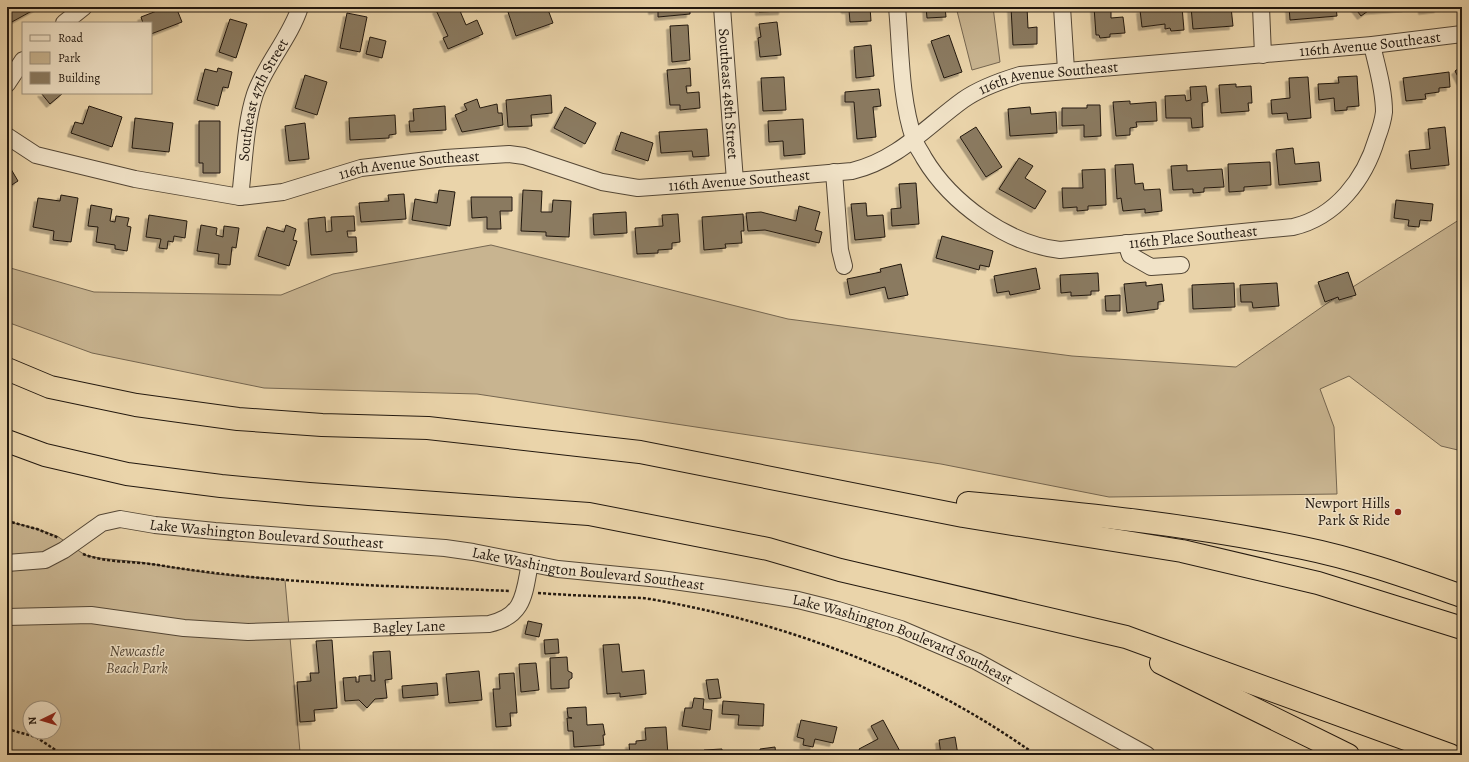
<svg xmlns="http://www.w3.org/2000/svg" width="1469" height="762" viewBox="0 0 1469 762" font-family="Alegreya,serif">
<defs>
<filter id="shadow"><feDropShadow dx="-3.5" dy="3.5" stdDeviation="0" flood-color="#0004"/></filter>
</defs>
<rect width="100%" height="100%" fill="#ead4aa"/>
<filter id="stains"><feTurbulence type="fractalNoise" baseFrequency=".005" numOctaves="4"/><feColorMatrix values="0 0 0 0 .2 0 0 0 0 .09 0 0 0 0 .02 0 0 0 .5 -.17"/></filter>
<radialGradient id="worn" r=".72"><stop offset=".6" stop-color="#630" stop-opacity="0"/><stop offset="1" stop-color="#630" stop-opacity=".3"/></radialGradient>
<g fill="#c8b490" stroke="#756650" fill-rule="evenodd">
<polygon points="956,7 993,7 1000,62 972,70"/>
<polygon points="1462,218 1462,451 1441,446 1349,376 1320,389 1334,427 1337,494 1109,497 941,464 477,394 264,388 92,353 7,322 7,267 94,292 281,295 333,274 491,245 788,319 1072,356 1236,367 1329,302"/>
<path d="M7,521L37,529L57,536L85,555L99,558L139,562L215,574L285,580L300,752L289,755H7ZM30,708H54V732H30Z"/>
</g>
<g fill="#8a7a60" stroke="#22180f" filter="url(#shadow)">
<polygon points="7,7 39,7 10,23 7,18"/>
<polygon points="167,7 176,7 182,22 151,34 151,23 143,23 141,17"/>
<polygon points="444,7 468,7 460,11 466,25 477,20 483,34 448,49 443,38 448,36 436,10"/>
<polygon points="524,7 547,7 553,23 516,36 508,12"/>
<polygon points="652,7 690,7 690,14 658,17 658,10 652,11"/>
<polygon points="759,7 782,7 782,11 759,12"/>
<polygon points="844,7 870,7 871,21 850,22 849,10 845,10"/>
<polygon points="926,7 945,7 946,17 927,18"/>
<polygon points="1011,7 1027,7 1028,28 1037,27 1037,44 1013,45"/>
<polygon points="1094,7 1111,7 1111,18 1123,17 1125,33 1110,34 1110,37 1100,38 1099,35 1096,35"/>
<polygon points="1164,7 1182,7 1184,30 1171,31 1170,28 1165,29 1165,24 1142,27 1140,10"/>
<polygon points="1191,7 1231,7 1233,26 1193,29"/>
<polygon points="1289,7 1336,7 1337,16 1290,20"/>
<polygon points="1354,7 1405,7 1406,8 1368,11 1361,16"/>
<polygon points="1422,7 1437,7 1438,9 1422,11"/>
<polygon points="347,13 367,17 360,52 340,48"/>
<polygon points="230,19 247,24 236,58 219,52"/>
<polygon points="777,22 781,55 760,57 758,38 761,37 759,24"/>
<polygon points="688,25 690,60 672,62 670,26"/>
<polygon points="949,35 962,72 944,78 931,41"/>
<polygon points="370,37 386,41 382,58 366,54"/>
<polygon points="871,45 874,76 856,78 854,47"/>
<polygon points="1462,66 1462,84 1455,71"/>
<polygon points="218,68 232,72 228,88 223,87 218,106 197,100 205,69 217,72"/>
<polygon points="690,68 691,86 686,86 687,93 699,92 700,108 680,110 680,105 670,105 667,70"/>
<polygon points="1449,72 1450,87 1439,88 1439,92 1425,94 1426,99 1406,101 1403,78"/>
<polygon points="305,75 327,82 317,115 295,108"/>
<polygon points="1357,76 1359,106 1347,107 1347,110 1335,111 1334,98 1319,100 1318,84 1339,83 1338,77"/>
<polygon points="784,77 786,110 763,111 761,78"/>
<polygon points="1308,77 1311,118 1288,120 1287,113 1272,114 1271,100 1290,98 1289,78"/>
<polygon points="1236,84 1236,87 1251,86 1252,103 1248,103 1249,111 1221,113 1219,85"/>
<polygon points="1206,86 1208,102 1202,103 1203,127 1192,128 1191,118 1166,118 1165,96 1185,95 1186,101 1191,100 1190,87"/>
<polygon points="879,89 881,106 873,107 876,137 857,139 854,102 845,102 845,92"/>
<polygon points="41,93 63,93 50,104"/>
<polygon points="551,95 552,113 531,115 532,126 508,127 506,100"/>
<polygon points="477,99 480,108 497,104 498,113 502,113 503,125 462,132 455,115 467,110 464,104"/>
<polygon points="1130,101 1130,104 1156,102 1157,121 1136,122 1137,127 1130,128 1130,135 1116,136 1113,102"/>
<polygon points="1087,105 1100,105 1101,136 1084,137 1084,125 1062,126 1062,108 1087,108"/>
<polygon points="89,106 122,117 112,147 71,133 75,122 83,124"/>
<polygon points="445,106 446,130 410,132 409,121 414,121 413,109"/>
<polygon points="565,107 596,123 585,144 554,128"/>
<polygon points="1030,107 1031,114 1056,112 1057,133 1010,136 1008,109"/>
<polygon points="395,115 396,134 389,135 389,138 350,140 349,118"/>
<polygon points="135,118 173,123 169,152 132,148"/>
<polygon points="803,119 805,154 784,156 783,141 769,142 768,121"/>
<polygon points="199,121 220,121 220,173 203,173 203,163 199,163"/>
<polygon points="305,123 309,159 289,161 285,126"/>
<polygon points="976,127 1002,167 986,177 960,137"/>
<polygon points="1445,127 1449,165 1411,169 1409,151 1430,149 1428,129"/>
<polygon points="707,129 709,156 693,157 692,151 661,153 659,132"/>
<polygon points="621,132 653,143 648,161 615,150"/>
<polygon points="1293,148 1295,164 1319,162 1321,181 1279,185 1276,150"/>
<polygon points="1019,158 1033,166 1025,178 1046,191 1035,209 999,189"/>
<polygon points="1270,162 1271,185 1244,187 1244,191 1229,192 1228,164"/>
<polygon points="8,164 18,181 7,188 7,165"/>
<polygon points="1133,164 1135,184 1143,183 1144,190 1160,189 1162,211 1145,213 1145,209 1123,211 1121,198 1117,199 1115,165"/>
<polygon points="1187,165 1187,171 1222,169 1224,187 1204,188 1204,192 1193,193 1193,189 1173,190 1171,166"/>
<polygon points="1105,169 1106,205 1088,206 1088,210 1077,211 1077,207 1063,208 1062,188 1083,188 1082,170"/>
<polygon points="916,183 919,224 892,226 891,209 901,208 899,184"/>
<polygon points="439,190 455,192 450,226 412,220 415,199 437,203"/>
<polygon points="523,190 542,191 541,212 552,212 553,200 571,201 569,237 546,236 546,232 521,231"/>
<polygon points="404,194 406,219 361,222 359,203 389,201 388,195"/>
<polygon points="61,195 78,198 71,242 53,240 54,231 33,227 38,198 60,201"/>
<polygon points="471,197 512,197 512,211 500,211 501,229 487,229 487,217 472,218"/>
<polygon points="1396,200 1433,204 1431,221 1420,220 1419,227 1408,226 1409,220 1394,218"/>
<polygon points="866,203 867,216 883,215 885,237 855,240 851,204"/>
<polygon points="91,205 112,209 110,221 115,222 116,216 129,218 127,226 131,227 127,251 115,249 115,245 96,242 98,227 88,226"/>
<polygon points="799,206 820,212 815,230 822,232 819,243 765,230 748,231 746,213 761,212 796,221"/>
<polygon points="626,212 627,233 594,235 593,214"/>
<polygon points="678,214 680,242 672,243 672,249 658,250 658,253 637,254 635,228 663,226 662,215"/>
<polygon points="743,214 744,231 741,231 742,243 725,244 726,248 704,250 702,217"/>
<polygon points="149,215 187,221 185,238 174,236 173,242 168,241 167,249 159,248 161,239 146,237"/>
<polygon points="354,216 355,231 347,231 348,237 356,237 357,252 311,255 308,219 325,217 326,232 332,231 331,217"/>
<polygon points="201,225 217,228 216,235 223,237 224,226 239,228 236,248 232,247 230,265 218,264 219,254 197,251"/>
<polygon points="286,225 296,229 293,240 297,241 289,266 258,256 267,227 284,232"/>
<polygon points="942,236 993,251 989,267 980,265 979,270 936,258"/>
<polygon points="901,264 908,295 888,299 885,287 850,295 847,279 881,272 880,269"/>
<polygon points="1036,268 1040,289 1010,295 1009,291 997,293 994,276"/>
<polygon points="1348,272 1356,295 1339,300 1338,297 1325,302 1318,282"/>
<polygon points="1098,273 1099,291 1091,291 1091,295 1071,296 1071,292 1061,293 1060,275"/>
<polygon points="1146,282 1146,286 1162,284 1164,301 1158,302 1158,309 1127,313 1124,284"/>
<polygon points="1234,283 1235,307 1193,309 1192,285"/>
<polygon points="1277,283 1279,306 1253,308 1252,302 1241,302 1240,285"/>
<polygon points="1120,295 1120,311 1106,311 1105,296"/>
<polygon points="528,621 542,624 539,637 525,634"/>
<polygon points="558,639 559,653 545,654 544,640"/>
<polygon points="332,640 337,708 314,710 315,721 300,722 297,682 311,681 310,673 319,673 316,641"/>
<polygon points="619,644 622,672 644,670 646,694 620,697 620,693 607,694 603,645"/>
<polygon points="390,651 392,679 385,680 387,698 375,699 367,708 359,700 345,701 343,678 356,677 356,682 359,682 359,676 371,675 371,681 375,681 373,652"/>
<polygon points="567,657 568,671 572,673 572,678 569,680 569,688 551,689 550,658"/>
<polygon points="536,663 539,690 521,692 519,664"/>
<polygon points="479,671 482,700 449,703 446,674"/>
<polygon points="514,673 517,713 510,713 511,726 496,727 493,689 500,689 499,674"/>
<polygon points="718,679 721,698 709,699 706,680"/>
<polygon points="437,683 438,695 403,698 402,686"/>
<polygon points="694,698 704,699 703,709 712,710 710,730 682,726 685,708 692,708"/>
<polygon points="723,701 764,704 763,726 738,725 739,715 722,714"/>
<polygon points="586,707 587,725 603,724 605,735 603,735 604,745 574,747 573,731 568,731 567,718 572,718 568,717 567,708"/>
<polygon points="801,720 837,727 833,743 815,739 813,747 803,745 804,739 797,737"/>
<polygon points="883,720 902,755 882,754 862,755 859,749 878,739 871,726"/>
<polygon points="666,727 668,755 630,755 629,744 636,744 636,741 646,740 645,728"/>
<polygon points="955,737 958,755 941,755 939,740"/>
<polygon points="775,747 776,755 760,755 760,749"/>
<polygon points="722,749 722,755 704,755 704,750"/>
</g>
<g fill="none" stroke-linecap="round" stroke-linejoin="round">
<defs>
<g id="minor">
<path id="s1" d="M722,7L735,181"/>
<path id="s2" d="M897,7C901,50 900,98 914,139C916,146 921,152 924,158C951,203 1007,244 1060,250L1293,227C1336,217 1365,179 1377,138C1380,130 1383,121 1384,112C1384,89 1377,67 1372,45"/>
<polyline points="1062,7 1066,70"/>
<polyline points="1261,7 1263,55"/>
<polyline points="64,23 84,7"/>
<polyline points="7,84 23,60"/>
<path id="s3" d="M7,136L36,155L135,179L240,197L283,192L361,168L445,158L509,154L524,156L602,182L638,188L735,181L852,171C898,160 927,126 963,100C980,88 1000,81 1020,75L1372,45L1462,34"/>
<polyline points="834,172 840,250 844,266"/>
<path id="s4" d="M240,197C244,166 245,124 255,94C266,63 290,38 300,7"/>
<polyline points="1126,243 1130,255 1151,267 1181,265"/>
<path id="s5" d="M7,563L45,560L64,550L102,523L120,519L155,525L215,531L445,548L473,552L558,569L660,579L723,588L798,600L838,610L901,629L976,661L1147,755"/>
<path id="s6" d="M7,617L91,615L184,628L248,632L489,624C525,616 524,593 530,563"/>
</g>
<g id="highway">
<polyline points="7,369 50,387 136,405 238,419 322,425 428,428 640,452 963,516 1182,551 1318,583 1462,628"/>
<polyline points="7,441 45,455 127,474 221,486 309,494 589,514 768,549 840,570 1126,637 1450,755"/>
<path d="M968,503C1080,513 1193,525 1303,548C1357,559 1410,578 1462,596"/>
<polyline points="1161,663 1348,755"/>
</g>
</defs>
<use href="#minor" stroke="#544736" stroke-width="18"/>
<use href="#highway" stroke="#22180f" stroke-width="24"/>
<g stroke="#22180f" stroke-width="2.5" stroke-dasharray="3 2" stroke-linecap="butt">
<polyline points="7,521 37,529 59,538"/>
<path d="M83,554C105,563 134,561 158,565C274,584 392,586 510,591"/>
<path d="M538,593C565,595 591,596 617,597C628,598 639,597 650,599C788,623 921,673 1036,755"/>
<polyline points="7,729 36,737 63,755"/>
</g>
<use href="#minor" stroke="#f1e3c8" stroke-width="16"/>
<use href="#highway" stroke="#ead4aa" stroke-width="22"/>
</g>
<circle fill="#8f2418" stroke="#f1e3c8" stroke-width="1.5" cx="1398" cy="512" r="4"/>
<g text-anchor="middle" dominant-baseline="central" stroke-width="3" stroke-linejoin="round" paint-order="stroke">
<g font-size="15" fill="#22180f" stroke="#f1e3c8">
<text stroke="none"><textPath href="#s3" startOffset="1412">116th Avenue Southeast</textPath></text>
<text stroke="none"><textPath href="#s3" startOffset="1088">116th Avenue Southeast</textPath></text>
<text stroke="none"><textPath href="#s1" startOffset="87">Southeast 48th Street</textPath></text>
<text stroke="none"><textPath href="#s4" startOffset="101">Southeast 47th Street</textPath></text>
<text stroke="none"><textPath href="#s3" startOffset="416">116th Avenue Southeast</textPath></text>
<text stroke="none"><textPath href="#s3" startOffset="752">116th Avenue Southeast</textPath></text>
<text stroke="none"><textPath href="#s2" startOffset="458">116th Place Southeast</textPath></text>
<text stroke="none"><textPath href="#s5" startOffset="272">Lake Washington Boulevard Southeast</textPath></text>
<text stroke="none"><textPath href="#s5" startOffset="596">Lake Washington Boulevard Southeast</textPath></text>
<text stroke="none"><textPath href="#s6" startOffset="403">Bagley Lane</textPath></text>
<text stroke="none"><textPath href="#s5" startOffset="920">Lake Washington Boulevard Southeast</textPath></text>
</g>
<g font-size="15" fill="#22180f" stroke="#f1e3c8" text-anchor="end">
<text x="1390" y="503">Newport Hills<tspan x="1390" dy="17">Park &amp; Ride</tspan></text>
</g>
<g font-size="15" font-style="italic" fill="#544736" stroke="#f1e3c8">
<text x="137" y="651">Newcastle<tspan x="137" dy="17">Beach Park</tspan></text>
</g>
</g>
<rect width="1469" height="762" fill="none" stroke="#ead4aa" stroke-width="24"/>
<rect x="8" y="8" width="1453" height="746" fill="none" stroke="#22180f" stroke-width="2"/>
<rect x="12" y="12" width="1445" height="738" fill="none" stroke="#22180f"/>
<rect x="22" y="22" width="130" height="72" fill="#f1e3c8" stroke="#9e927e"/>
<rect x="30" y="35" width="20" height="6" fill="#f1e3c8" stroke="#9e927e"/>
<text x="58" y="42" font-size="12" fill="#22180f">Road</text>
<rect x="30" y="52" width="20" height="12" fill="#c8b490" stroke="#9e927e"/>
<text x="58" y="62" font-size="12" fill="#22180f">Park</text>
<rect x="30" y="72" width="20" height="12" fill="#8a7a60" stroke="#9e927e"/>
<text x="58" y="82" font-size="12" fill="#22180f">Building</text>
<g transform="translate(42 720) rotate(265)"><circle r="19" fill="#f1e3c8" stroke="#9e927e"/>
<path d="M0-3L7 15L0 10L-7 15Z" fill="#8f2418"/>
<text y="-6" font-size="11" font-weight="bold" text-anchor="middle" fill="#22180f">N</text>
</g>
<rect width="100%" height="100%" filter="url(#stains)"/>
<rect width="100%" height="100%" fill="url(#worn)"/>
</svg>
